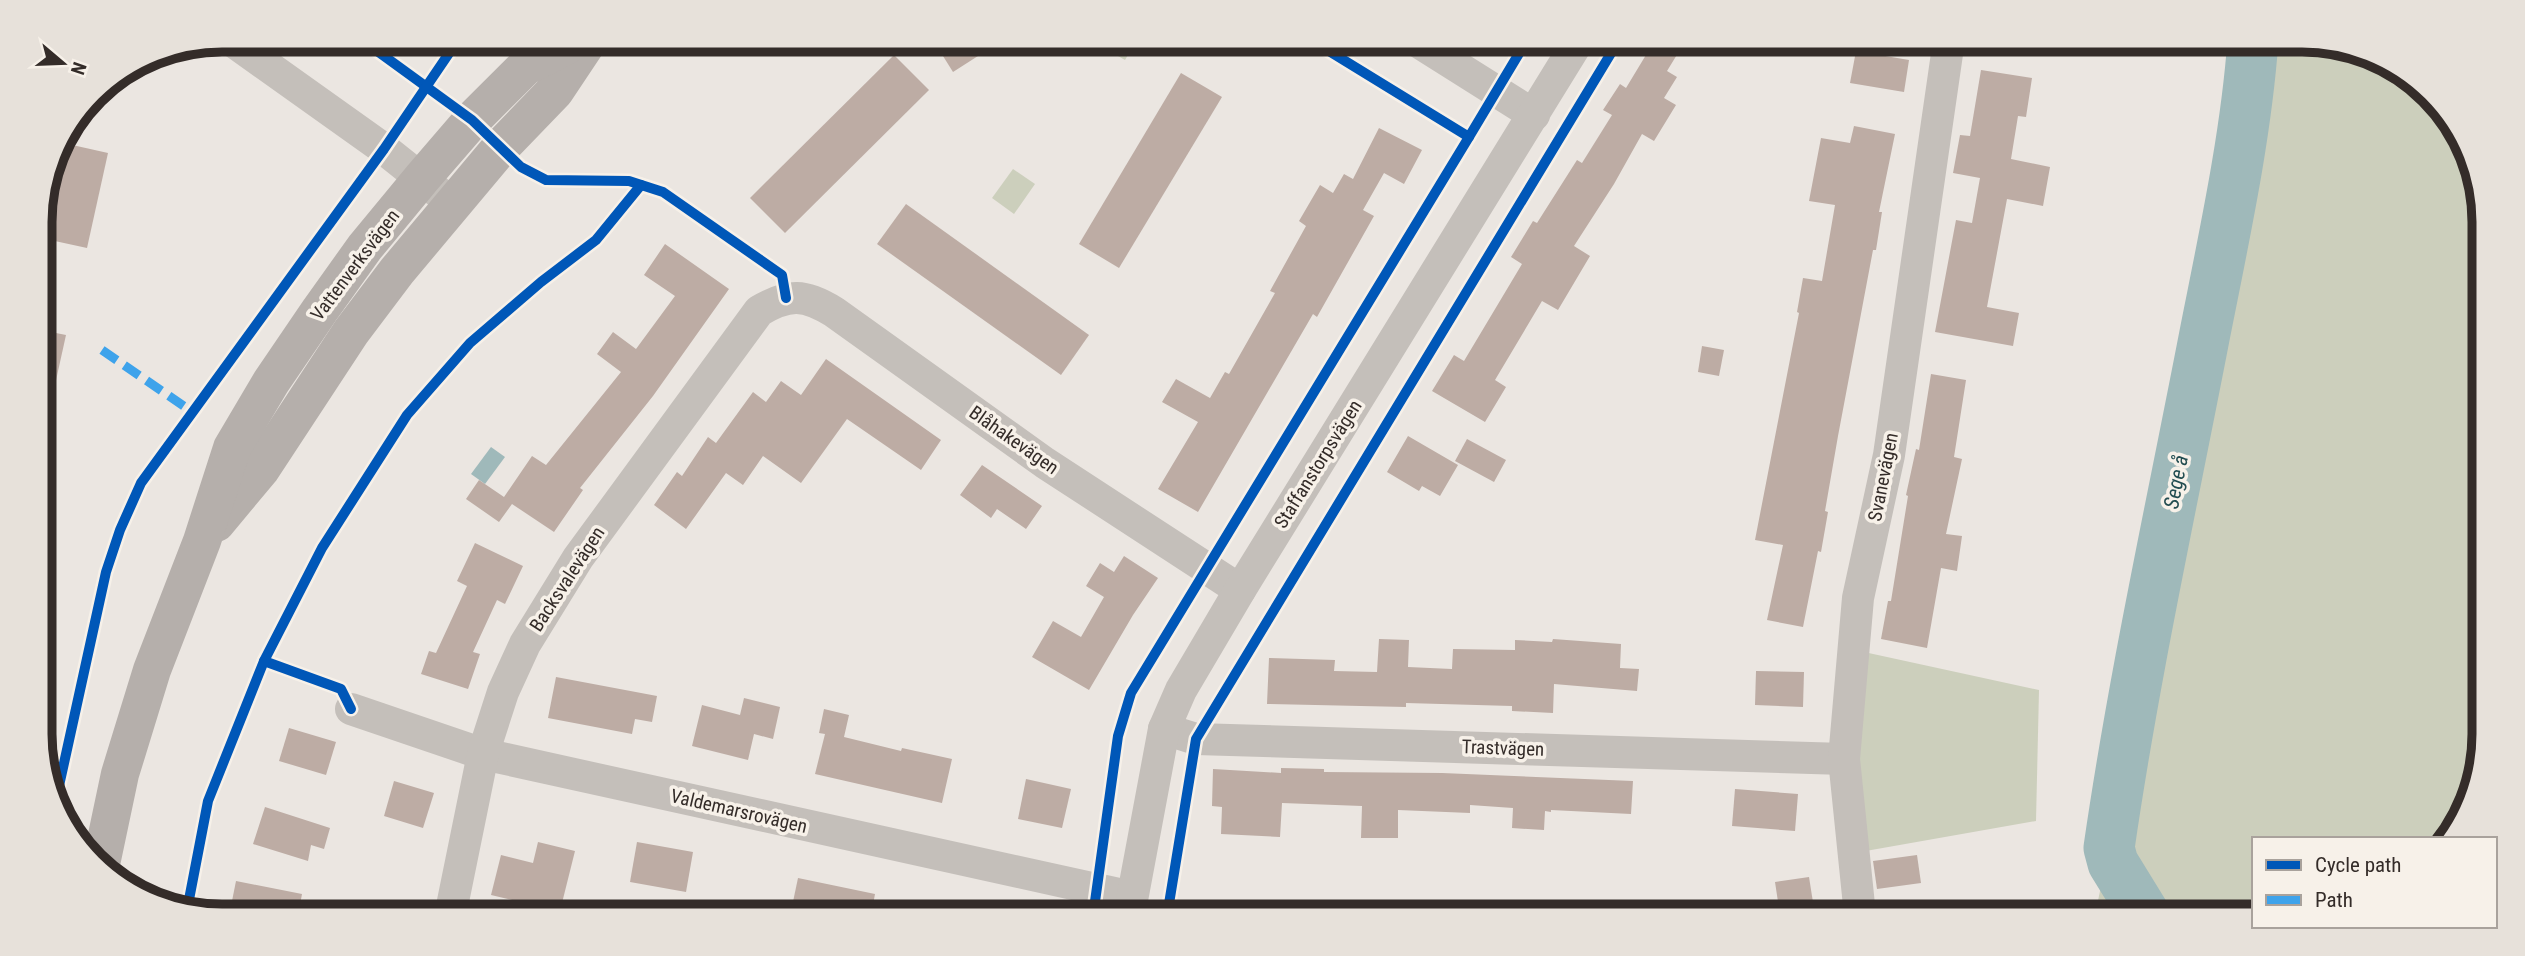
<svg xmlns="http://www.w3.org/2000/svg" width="2525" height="956" viewBox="0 0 2525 956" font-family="'Roboto Condensed',sans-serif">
<rect width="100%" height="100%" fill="#ebe6e1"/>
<g fill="#cccfbc">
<polygon points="1099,40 1137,40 1125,60 1097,44"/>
<polygon points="2253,40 2302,40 2361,50 2440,103 2483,198 2485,733 2475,792 2442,839 2254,839 2254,915 2095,915 2109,848 2125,741 2228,218 2250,84"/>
<polygon points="1013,169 1035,184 1014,214 992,198"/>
<polygon points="1864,652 2039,690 2036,821 1860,852 1857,753"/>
</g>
<polygon fill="#9fb9ba" points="491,447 505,457 485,484 471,474"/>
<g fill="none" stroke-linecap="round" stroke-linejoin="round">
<path stroke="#9fb9ba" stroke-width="51" d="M2145,915L2113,863L2109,848C2134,675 2172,504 2205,333C2224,237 2246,137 2253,40"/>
</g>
<g fill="#bdaca4">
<polygon points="933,40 1003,40 953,72"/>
<polygon points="1655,40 1686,40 1667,71 1677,77 1664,98 1676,105 1654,141 1642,134 1614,184 1574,246 1590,256 1558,310 1542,301 1495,380 1506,387 1485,422 1432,391 1454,355 1464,361 1522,264 1511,257 1533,221 1537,223 1577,160 1582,163 1612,115 1603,110 1620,84 1626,88"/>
<polygon points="1856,51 1909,60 1904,92 1850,83"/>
<polygon points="894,55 929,90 785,233 750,198"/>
<polygon points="1981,70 2032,78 2026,117 2018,116 2011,159 2050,167 2043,206 2007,199 1987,307 2019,313 2013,346 1935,332 1956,220 1972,223 1980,178 1953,173 1960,135 1970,136"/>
<polygon points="1181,73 1222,97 1119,268 1079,244"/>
<polygon points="1854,126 1895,134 1879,212 1882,212 1876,250 1873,250 1838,436 1825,511 1828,512 1821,552 1818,551 1803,627 1767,620 1783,545 1755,540 1799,313 1797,312 1803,278 1822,281 1835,205 1809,201 1821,138 1850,143"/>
<polygon points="1379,128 1422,150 1404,184 1384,173 1363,210 1374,216 1317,317 1313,314 1198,512 1158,489 1198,422 1162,402 1176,379 1210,398 1225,372 1229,374 1275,293 1270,291 1306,226 1299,221 1320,185 1333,193 1344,174 1353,179"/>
<polygon points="59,142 108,153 87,248 41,238 41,210"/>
<polygon points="906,204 1089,335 1061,375 877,244"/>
<polygon points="665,244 729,289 653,396 580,488 583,490 554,532 512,504 499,522 466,499 479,480 504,497 532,456 546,465 621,372 597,354 613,332 636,349 675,296 644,275"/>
<polygon points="41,330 66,335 51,403 42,402"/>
<polygon points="1702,346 1724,350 1719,376 1698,372"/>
<polygon points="826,359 941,440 921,470 847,419 801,483 763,456 743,485 726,473 686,529 654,505 677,472 682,476 708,437 716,443 753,392 766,402 781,381 801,395"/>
<polygon points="1931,374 1966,380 1954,457 1962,459 1946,534 1962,536 1957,571 1941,568 1927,648 1881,639 1888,601 1891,601 1908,496 1906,495 1916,449 1919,450"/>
<polygon points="1408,436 1458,465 1440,496 1422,486 1419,491 1387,472"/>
<polygon points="1467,439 1506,460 1494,482 1455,461"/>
<polygon points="982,465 1042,506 1026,529 997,509 991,518 960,495"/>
<polygon points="475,543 523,566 505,604 497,600 473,652 480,654 468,689 421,674 429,651 436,653 467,586 457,581"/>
<polygon points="1124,556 1158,578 1133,615 1089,690 1032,657 1053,621 1081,637 1104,597 1086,586 1100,563 1114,572"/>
<polygon points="1379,639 1409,640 1408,667 1452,669 1453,649 1515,650 1515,640 1552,642 1553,639 1621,644 1620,668 1639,669 1637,691 1554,684 1553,713 1512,711 1512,706 1406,703 1406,707 1267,704 1269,658 1335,660 1334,671 1377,672"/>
<polygon points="1756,671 1804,672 1803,707 1755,705"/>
<polygon points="556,677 657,696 652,722 635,719 632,734 548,718"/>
<polygon points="744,698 780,707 773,739 754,734 748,760 692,746 702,705 740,715"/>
<polygon points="824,709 849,715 844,737 901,751 902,748 952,759 942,803 815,774 825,734 819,733"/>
<polygon points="289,728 336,742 326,775 279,761"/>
<polygon points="1281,768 1324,769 1324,772 1442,773 1633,781 1631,814 1551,810 1551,812 1545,811 1544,830 1512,828 1513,808 1470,805 1470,813 1398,810 1398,838 1361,838 1362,806 1282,803 1280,837 1221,834 1222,807 1212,806 1213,769 1281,773"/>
<polygon points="1026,779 1071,789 1062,828 1018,819"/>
<polygon points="394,781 434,793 423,828 384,816"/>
<polygon points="1735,789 1798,794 1795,831 1732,826"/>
<polygon points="265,807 330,828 324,849 311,845 308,861 253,844"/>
<polygon points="538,842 575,851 560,911 491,895 501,855 533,863"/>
<polygon points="637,842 693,852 686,892 630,882"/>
<polygon points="1917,855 1921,883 1877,889 1873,861"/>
<polygon points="1809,877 1815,915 1780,915 1775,882"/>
<polygon points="798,878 875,894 871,916 790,916"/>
<polygon points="236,881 302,894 298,916 229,916"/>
</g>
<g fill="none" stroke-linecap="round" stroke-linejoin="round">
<g stroke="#c4bfba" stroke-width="32">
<polyline points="231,40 384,149 453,204"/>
<polyline points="1415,40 1534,115"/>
<polyline points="351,709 483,754 1132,897"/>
<polyline points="1164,729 1196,739 1844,759"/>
<polyline points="1860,915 1844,759 1858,598 1889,455 1949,40"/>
<path d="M450,916L483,754L503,692L525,644L578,558L759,311C789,293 805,294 834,312L1045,463L1240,590"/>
<polyline points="1129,916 1164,729 1181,690 1240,590 1579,40"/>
</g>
<g stroke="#b5afab" stroke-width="38">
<polyline points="216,523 261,469 351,332 397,271 501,147 555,91 589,40"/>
<polyline points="101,864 120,774 152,670 202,541 232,448 271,382 320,310 365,247 422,178 472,120 525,67 577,40"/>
</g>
<polyline stroke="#3ea3eb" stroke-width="9" stroke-dasharray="18 9" stroke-linecap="butt" points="102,350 194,413"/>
<defs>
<g id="cycleway">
<polyline points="362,40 472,120 521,167 546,180 629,181 663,192 782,275 786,298"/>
<polyline points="1311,40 1469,137 1527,40"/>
<polyline points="264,661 341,689 351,709"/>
<polyline points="57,795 106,572 120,530 141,483 384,149 458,40"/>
<polyline points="187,910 208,801 264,661 322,548 407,415 470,343 541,282 596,240 641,185"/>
<polyline points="1093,916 1118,736 1131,693 1469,137"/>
<polyline points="1167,916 1196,739 1619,40"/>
</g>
</defs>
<use href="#cycleway" stroke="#f7f1e9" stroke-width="15"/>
<use href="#cycleway" stroke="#0057b8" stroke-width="10"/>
</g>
<g text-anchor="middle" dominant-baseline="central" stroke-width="7" stroke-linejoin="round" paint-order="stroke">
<g font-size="19" fill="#342c29" stroke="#f7f1e9">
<text transform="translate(355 265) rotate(-53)">Vattenverksvägen</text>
<text transform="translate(1014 440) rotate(35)">Blåhakevägen</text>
<text transform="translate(1318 464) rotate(-58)">Staffanstorpsvägen</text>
<text transform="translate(1883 477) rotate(-79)">Svanevägen</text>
<text transform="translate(567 579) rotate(-57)">Backsvalevägen</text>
<text transform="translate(1503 748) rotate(2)">Trastvägen</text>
<text transform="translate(739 811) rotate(13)">Valdemarsrovägen</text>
</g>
<g font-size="21" font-style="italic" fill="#234d51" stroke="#f7f1e9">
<text transform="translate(2176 482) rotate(-79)">Sege å</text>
</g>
</g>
<path d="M0 0H2525V956H0ZM222 52H2302A170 170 0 0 1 2472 222V734A170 170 0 0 1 2302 904H222A170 170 0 0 1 52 734V222A170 170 0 0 1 222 52Z" fill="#e7e1da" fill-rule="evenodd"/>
<path fill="none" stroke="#342c29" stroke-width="9" d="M222 52H2302A170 170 0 0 1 2472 222V734A170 170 0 0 1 2302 904H222A170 170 0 0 1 52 734V222A170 170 0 0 1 222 52Z"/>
<rect x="2252" y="837" width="245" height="91" fill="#f7f1e9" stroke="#a9a29c" stroke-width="2"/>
<rect x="2266" y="860" width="35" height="10" fill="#0057b8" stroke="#a9a29c" stroke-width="2"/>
<text x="2315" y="872" font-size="21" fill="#342c29">Cycle path</text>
<rect x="2266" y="895" width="35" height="10" fill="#3ea3eb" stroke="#a9a29c" stroke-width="2"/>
<text x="2315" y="907" font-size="21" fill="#342c29">Path</text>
<g transform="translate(63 63) rotate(109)" stroke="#f7f1e9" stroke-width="5" paint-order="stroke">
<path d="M0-5L12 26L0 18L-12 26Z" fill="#342c29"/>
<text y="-10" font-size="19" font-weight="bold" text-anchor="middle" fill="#342c29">N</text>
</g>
</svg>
